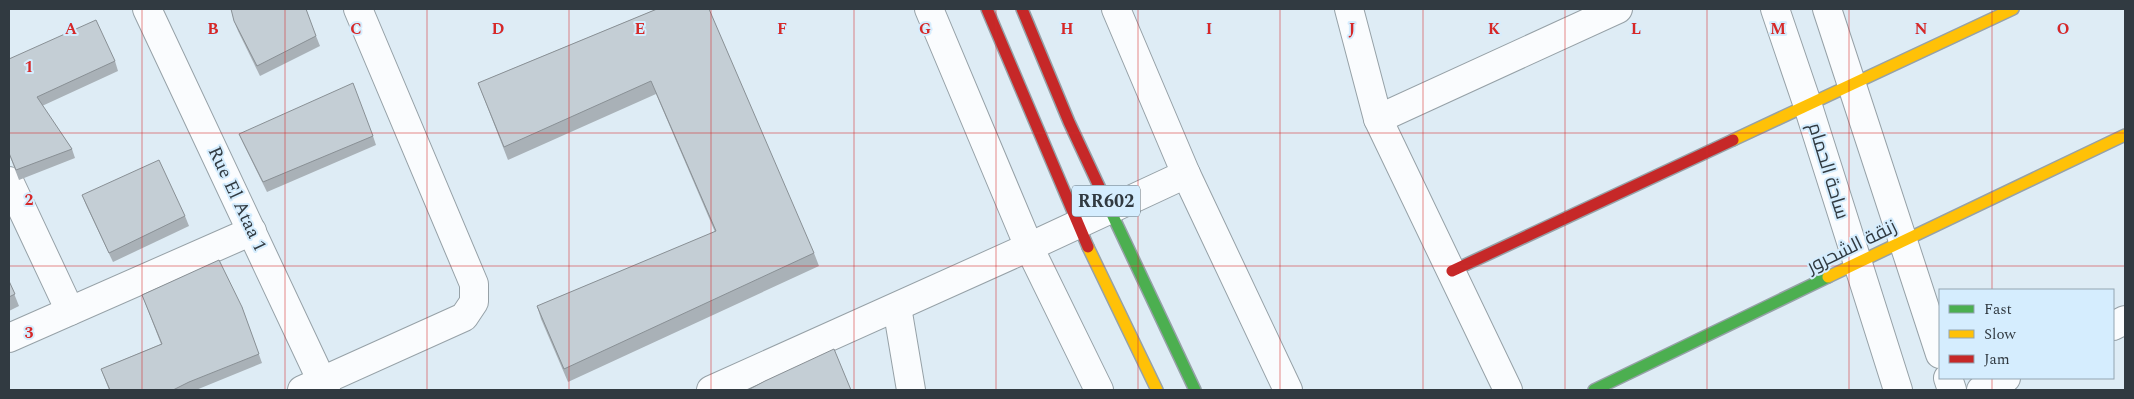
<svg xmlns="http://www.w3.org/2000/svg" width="2134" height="399" viewBox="0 0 2134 399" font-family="Spectral,Cairo,serif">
<rect width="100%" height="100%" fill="#deecf5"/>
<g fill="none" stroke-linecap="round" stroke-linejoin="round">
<defs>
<g id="street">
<polyline points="147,9 326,390"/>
<polyline points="929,9 1029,247 1099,390"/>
<polyline points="1116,9 1186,174 1288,390"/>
<polyline points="1349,9 1378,119 1508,390"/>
<polyline points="1775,9 1808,106 1898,390"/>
<polyline points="1827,9 1940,354"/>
<polyline points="1378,119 1618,9"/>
<polyline points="9,181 70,311"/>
<polyline points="897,307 911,390"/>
<polyline points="2113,326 2125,320"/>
<polyline points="9,338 252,231"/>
<polyline points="1948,378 1952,390"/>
<polyline points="302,390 464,317 474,302 474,284 358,9"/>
<polyline points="711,390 1029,247 1186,174"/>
<polyline points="1981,390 2006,378"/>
</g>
<g id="fast">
<polyline points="1104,197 1195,390"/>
<polyline points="1594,390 1828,277"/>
</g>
<g id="slow">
<polyline points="1733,140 2013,9"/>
<polyline points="1088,247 1157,390"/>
<polyline points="1828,277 2125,135"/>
</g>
<g id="jam">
<polyline points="987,9 1088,247"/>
<polyline points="1022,9 1069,122 1104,197"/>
<polyline points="1452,271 1733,140"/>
</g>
</defs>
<use href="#street" stroke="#96a1a7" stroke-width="30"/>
<use href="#fast" stroke="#96a1a7" stroke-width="14"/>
<use href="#slow" stroke="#96a1a7" stroke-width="14"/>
<use href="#jam" stroke="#96a1a7" stroke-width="14"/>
<use href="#street" stroke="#fafcfe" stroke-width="28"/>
<use href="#fast" stroke="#4caf50" stroke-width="11"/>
<use href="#slow" stroke="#ffc107" stroke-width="11"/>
<use href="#jam" stroke="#c62828" stroke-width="11"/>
</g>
<g fill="#a9b1b7">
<polygon points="657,9 814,253 819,266 568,382 541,319 537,306 715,232 656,94 508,160 478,83"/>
<polygon points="234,21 316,36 320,46 260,76 238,31"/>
<polygon points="9,59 115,61 118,71 42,106 72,149 75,158 19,180 9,154"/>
<polygon points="239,134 373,136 376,145 267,192 243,143"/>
<polygon points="82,195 185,216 189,226 113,262 86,205"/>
<polygon points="9,281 19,306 9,311"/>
<polygon points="142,295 242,307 262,363 196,390 109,390 101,369 161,344"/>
</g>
<g fill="#c4ced5" stroke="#899095">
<polygon points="231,9 306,9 316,36 257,66 234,21"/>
<polygon points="657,9 709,9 814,253 564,369 537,306 716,231 651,81 504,147 478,83"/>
<polygon points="96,20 115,61 37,97 72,149 16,170 9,153 9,59"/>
<polygon points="353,83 373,136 263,182 239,134"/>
<polygon points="159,160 185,216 109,253 82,195"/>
<polygon points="219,260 242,307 259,354 189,382 173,390 110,390 101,369 162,344 142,295"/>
<polygon points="9,281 15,294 9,297"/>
<polygon points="834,349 851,390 748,390 765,381"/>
</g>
<path fill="none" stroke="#d62828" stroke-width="1" stroke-opacity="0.55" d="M142,9V390M285,9V390M427,9V390M569,9V390M711,9V390M854,9V390M996,9V390M1138,9V390M1280,9V390M1423,9V390M1565,9V390M1707,9V390M1849,9V390M1992,9V290M9,133H2125M9,266H2125M1992,378V390"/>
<g text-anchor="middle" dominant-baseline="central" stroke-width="4" stroke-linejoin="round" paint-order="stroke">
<rect fill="#d5edfe" stroke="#62707a" stroke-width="1" x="1072" y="185.5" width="68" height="31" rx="4"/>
<g font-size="18" font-weight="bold" fill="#313a41">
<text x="1106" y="201">RR602</text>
</g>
<g font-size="19" fill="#313a41" stroke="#d5edfe">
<text transform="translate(1828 171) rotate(73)">ساحة الحمام</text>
<text transform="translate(237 199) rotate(65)">Rue El Ataa 1</text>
<text transform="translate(1852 247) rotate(-26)">زنقة الشحرور</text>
</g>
</g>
<g font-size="16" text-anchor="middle" font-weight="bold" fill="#d62828" stroke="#d5edfe" stroke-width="4" stroke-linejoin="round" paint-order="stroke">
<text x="71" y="34">A</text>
<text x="213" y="34">B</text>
<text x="356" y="34">C</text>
<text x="498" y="34">D</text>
<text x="640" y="34">E</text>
<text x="782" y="34">F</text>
<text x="925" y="34">G</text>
<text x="1067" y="34">H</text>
<text x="1209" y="34">I</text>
<text x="1352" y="34">J</text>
<text x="1494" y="34">K</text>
<text x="1636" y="34">L</text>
<text x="1778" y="34">M</text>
<text x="1921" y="34">N</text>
<text x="2063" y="34">O</text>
<text x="29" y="72">1</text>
<text x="29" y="205">2</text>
<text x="29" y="338">3</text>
</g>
<rect width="2134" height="399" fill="none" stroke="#313a41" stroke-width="20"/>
<rect x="1939" y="289" width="175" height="90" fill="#d5edfe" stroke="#93a5b2"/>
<rect x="1949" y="305" width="25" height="8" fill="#4caf50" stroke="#93a5b2"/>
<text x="1984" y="314" font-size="15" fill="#313a41">Fast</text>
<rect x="1949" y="330" width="25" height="8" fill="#ffc107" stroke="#93a5b2"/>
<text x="1984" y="339" font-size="15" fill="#313a41">Slow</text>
<rect x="1949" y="355" width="25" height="8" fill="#c62828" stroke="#93a5b2"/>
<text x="1984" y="364" font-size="15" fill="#313a41">Jam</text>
</svg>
